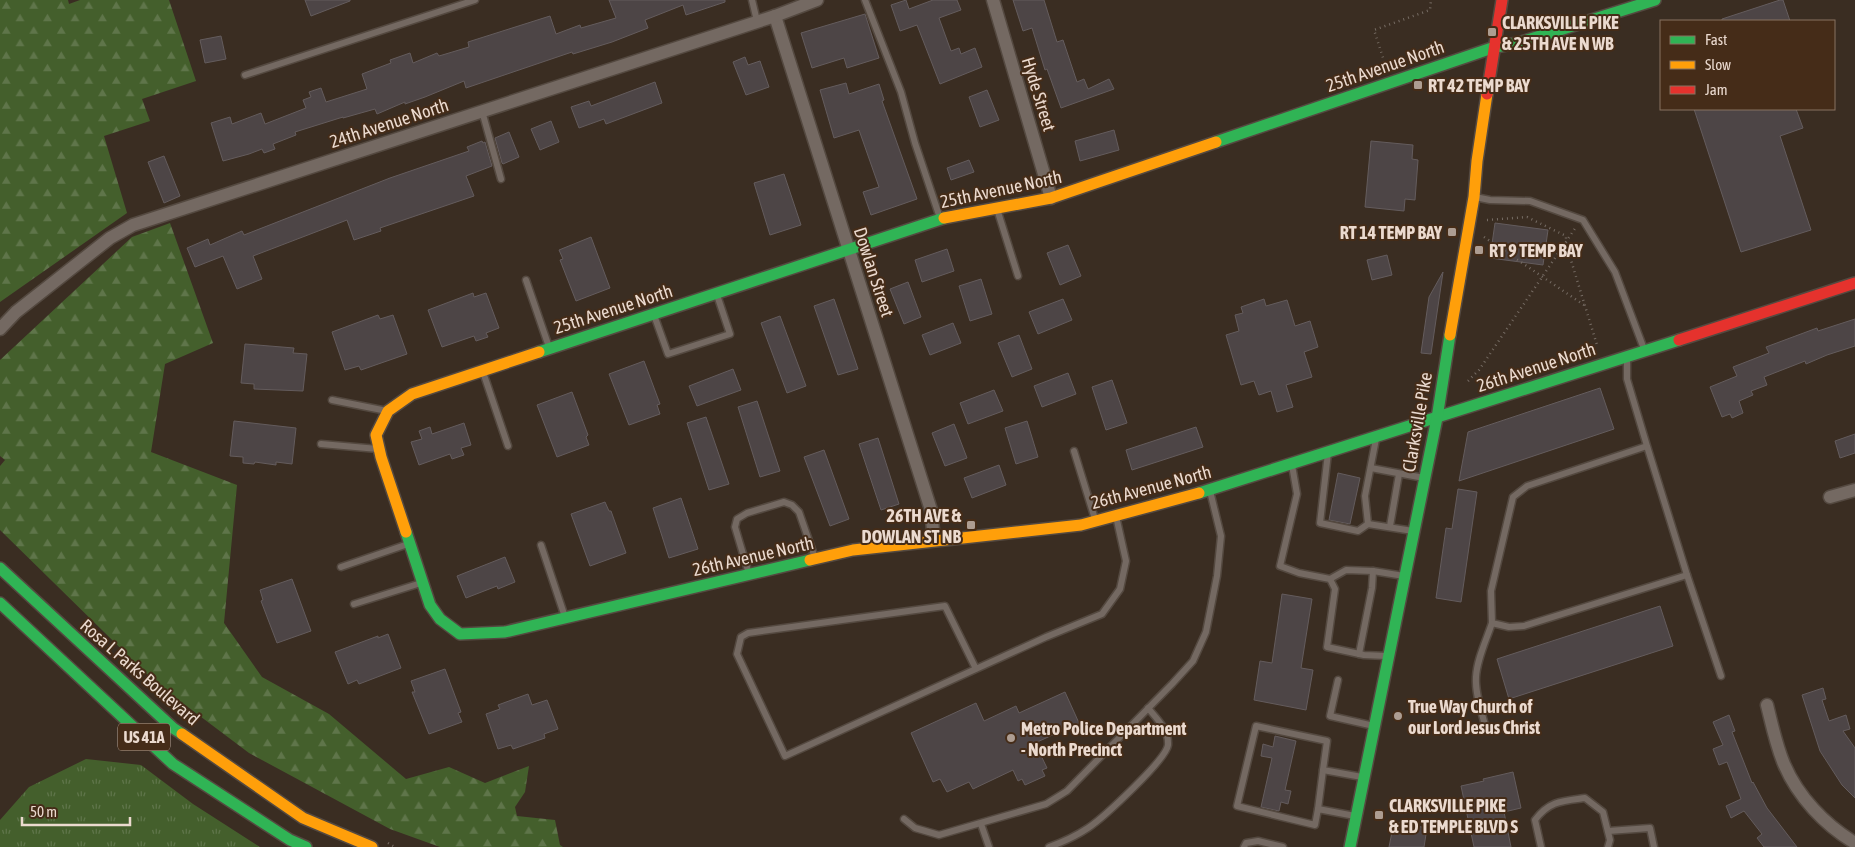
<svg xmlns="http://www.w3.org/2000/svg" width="1855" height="847" viewBox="0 0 1855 847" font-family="'Asap Condensed',sans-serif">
<defs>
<pattern id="grass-tufts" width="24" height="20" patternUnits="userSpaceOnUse" patternTransform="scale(1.25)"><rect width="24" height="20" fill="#445f2c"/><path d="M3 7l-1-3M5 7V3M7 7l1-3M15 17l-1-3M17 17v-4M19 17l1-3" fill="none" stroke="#5f754a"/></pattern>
<pattern id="forest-firs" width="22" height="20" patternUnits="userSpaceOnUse" patternTransform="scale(1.25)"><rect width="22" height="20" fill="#445f2c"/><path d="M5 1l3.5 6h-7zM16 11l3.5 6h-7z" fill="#5f754a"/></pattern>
</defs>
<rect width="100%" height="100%" fill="#3a2d22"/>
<polygon fill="url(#grass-tufts)" points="86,759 141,765 193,804 260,847 0,847 0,820 29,787"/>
<g fill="url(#forest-firs)">
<polygon points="0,0 68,0 69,4 80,0 169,0 196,81 142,99 150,121 104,136 127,213 0,302"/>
<polygon points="170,223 213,343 165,364 151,452 237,485 224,623 262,677 329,714 406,779 449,767 485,783 529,766 525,792 515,807 517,816 555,820 560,845 563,847 440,847 390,829 249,753 156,683 0,530 0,466 5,460 0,456 0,360 132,237"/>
</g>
<g fill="#4d4546" stroke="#645c5d">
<polygon points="305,0 350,0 350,1 311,16"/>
<polygon points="609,0 725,0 725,2 686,15 683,5 645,20 648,28 612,42 573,54 572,52 466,88 464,81 425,97 405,104 405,102 377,114 375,109 343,118 343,117 295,132 296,135 273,144 275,149 264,153 262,149 249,154 223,161 211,123 230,117 232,124 261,113 265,124 306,108 303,100 311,97 309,92 321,88 326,102 367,89 362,74 391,63 390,60 410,53 413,63 437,53 439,56 469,47 468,42 550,16 556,34 580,25 581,28 616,18"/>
<polygon points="906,0 909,9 933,0 957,0 961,10 939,18 951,51 959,48 961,54 975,48 982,67 940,84 917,25 900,31 891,5"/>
<polygon points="1013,0 1044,0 1057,42 1063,40 1077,82 1084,79 1088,89 1109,79 1114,89 1061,108 1047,69 1045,70 1032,28 1023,31"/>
<polygon points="1780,0 1783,0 1790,21 1722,21 1722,19"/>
<polygon points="865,14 879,58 847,68 844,58 812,68 801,33"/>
<polygon points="221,36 226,59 205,63 200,40"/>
<polygon points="745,57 748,65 760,61 769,87 746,95 733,62"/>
<polygon points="655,82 662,103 606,124 604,119 579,128 571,107 589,101 591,106"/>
<polygon points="846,83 849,94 879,84 884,100 882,101 917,199 871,215 863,192 879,187 859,130 834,138 820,90"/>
<polygon points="987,90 999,120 980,127 969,97"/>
<polygon points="1694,109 1796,109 1803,128 1780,136 1811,230 1741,252"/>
<polygon points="551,121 559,142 540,150 531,129"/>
<polygon points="1114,130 1119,150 1080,161 1075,141"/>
<polygon points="509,132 519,157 503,164 502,163 495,138"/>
<polygon points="482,141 483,143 485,142 492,166 466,176 474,196 380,228 381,231 354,240 347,220 253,256 262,279 237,289 223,256 195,267 187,248 208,239 210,245 242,231 244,235 390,178 469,151 467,147"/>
<polygon points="1371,141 1413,145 1412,159 1418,160 1415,200 1405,199 1404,211 1365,207"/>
<polygon points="164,156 180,196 164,203 148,162"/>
<polygon points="969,160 974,172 951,180 947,168"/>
<polygon points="784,174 801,225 770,235 754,183"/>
<polygon points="1495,223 1548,230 1543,265 1490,258"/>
<polygon points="591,237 610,288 576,301 560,260 563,259 559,250"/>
<polygon points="1068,245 1081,276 1060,285 1047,253"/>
<polygon points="947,249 954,271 922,282 915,260"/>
<polygon points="1387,255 1392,275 1372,280 1367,260"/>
<polygon points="1443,272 1431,354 1421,353 1429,297"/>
<polygon points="981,279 992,314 970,321 959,286"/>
<polygon points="908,282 921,317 904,324 890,289"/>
<polygon points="473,293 474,297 486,293 499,328 486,333 488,337 476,341 474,336 442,347 428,310"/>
<polygon points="834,299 858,369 838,375 814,306"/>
<polygon points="1063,299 1072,320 1038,334 1029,312"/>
<polygon points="1264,299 1266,306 1287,300 1295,326 1310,321 1318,347 1304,352 1312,377 1286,385 1293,407 1277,412 1271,391 1259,395 1254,381 1241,385 1226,335 1239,331 1235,315 1243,313 1241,307"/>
<polygon points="378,315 380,319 393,315 407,354 361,370 359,366 345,370 332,332"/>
<polygon points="780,316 806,386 787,393 761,323"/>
<polygon points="1855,319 1855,346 1827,355 1806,364 1805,361 1764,377 1767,385 1751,391 1753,395 1739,401 1743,413 1732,418 1730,414 1722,417 1710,387 1737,376 1733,367 1769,353 1766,347 1817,328 1818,331"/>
<polygon points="953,323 961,343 930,355 922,335"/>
<polygon points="1019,335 1032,369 1012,377 998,343"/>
<polygon points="245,344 294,348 293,353 307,354 303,391 254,389 254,384 241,383"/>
<polygon points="644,361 660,404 657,405 660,414 629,425 609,374"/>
<polygon points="733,369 741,390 697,406 689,386"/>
<polygon points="1068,373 1076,394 1042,407 1034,386"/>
<polygon points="1112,380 1127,423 1106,430 1092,387"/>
<polygon points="1600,388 1614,429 1459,481 1468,432"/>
<polygon points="994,390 1003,411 968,424 960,403"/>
<polygon points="572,392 588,435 586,437 589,445 557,457 537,405"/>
<polygon points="757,401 780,471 760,477 738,407"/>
<polygon points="706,417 729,484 709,490 687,423"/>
<polygon points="234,421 296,428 292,464 276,462 276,465 255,462 254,464 243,463 243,457 230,456"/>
<polygon points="1027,421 1038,457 1016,464 1005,428"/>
<polygon points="464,423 471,445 461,448 464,455 452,459 450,454 419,465 411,442 422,439 419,431 430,427 432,434"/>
<polygon points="954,424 967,458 945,466 932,433"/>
<polygon points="1196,427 1203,447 1132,470 1126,450"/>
<polygon points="1855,434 1855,453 1840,458 1835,441"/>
<polygon points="878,438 899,504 881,510 859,444"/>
<polygon points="824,450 849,519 830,526 804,457"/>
<polygon points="999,465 1006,485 972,498 964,478"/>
<polygon points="1338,473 1360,478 1350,524 1329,520"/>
<polygon points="1458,489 1477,492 1461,602 1436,598 1446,528 1452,529"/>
<polygon points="681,498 698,549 669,558 653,508"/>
<polygon points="605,502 609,511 611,511 626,553 590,566 571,514"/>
<polygon points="505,557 515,582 498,589 497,586 466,598 457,576"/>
<polygon points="292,579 311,631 277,643 261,601 263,600 260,590"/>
<polygon points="1282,594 1312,599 1301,668 1313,670 1306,710 1254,700 1260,661 1272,663"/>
<polygon points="1660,606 1673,646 1509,699 1497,659"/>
<polygon points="388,634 401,668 359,684 357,680 348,684 335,652 378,636 378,638"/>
<polygon points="445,669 461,712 458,713 462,722 429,734 412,692 415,692 411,681"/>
<polygon points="1823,688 1826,699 1822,700 1829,721 1846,715 1850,729 1843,731 1855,748 1855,798 1842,785 1820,751 1802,695"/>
<polygon points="1065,692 1079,723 1035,743 1047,768 1042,770 1045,776 1025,785 1022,779 1018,781 1013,770 973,789 969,782 947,792 940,779 933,782 911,733 976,703 984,721 1016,706 1019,713"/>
<polygon points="528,694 532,705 547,700 558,729 544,734 545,738 513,749 511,745 498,749 486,714 500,709 498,705"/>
<polygon points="1729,715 1735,731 1732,732 1752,783 1753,782 1767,808 1797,847 1764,847 1757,838 1762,834 1744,811 1731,818 1726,806 1741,799 1727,762 1719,765 1713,749 1723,745 1713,722"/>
<polygon points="1275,736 1296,741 1285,790 1291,791 1288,804 1281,802 1279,811 1261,807 1272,758 1261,756 1263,744 1273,747"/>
<polygon points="1513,772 1521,808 1504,812 1511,847 1474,847 1461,786 1484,781 1483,779"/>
<polygon points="1394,822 1427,828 1424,847 1389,847"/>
</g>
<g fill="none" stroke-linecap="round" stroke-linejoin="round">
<defs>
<g id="lane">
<polyline points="752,0 757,21"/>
<polyline points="865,0 901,92 915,143 940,218"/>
<polyline points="245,75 475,0"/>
<polyline points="482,111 501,179"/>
<polyline points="1475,197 1490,200 1530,201 1583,220 1615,272 1644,349"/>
<polyline points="997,209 1018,276"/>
<polyline points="526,280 549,347"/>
<polyline points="654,315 668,354 730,334 717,295"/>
<polyline points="1627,359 1627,379 1647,446 1527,486 1513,497 1491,591 1492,623 1509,627 1524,626 1687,575 1647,446"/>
<polyline points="483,372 508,446"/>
<polyline points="332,400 387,411"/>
<polyline points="321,444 378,449"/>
<polyline points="1074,451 1095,519"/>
<polyline points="1328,453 1320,523 1358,531 1368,524 1413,531"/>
<polyline points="1292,465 1297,494 1280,566 1299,573 1330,579 1335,589 1327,647 1364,655 1387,656"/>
<polyline points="1371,468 1424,478"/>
<polyline points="1368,524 1365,496 1376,439"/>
<polyline points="1390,526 1399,474"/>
<polyline points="541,545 565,617"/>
<polyline points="341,567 408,544"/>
<polyline points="749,574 735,527 737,519 747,513 784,502 792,505 799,512 815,558"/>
<polyline points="1687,575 1721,676"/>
<polyline points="1330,579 1346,570 1373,571 1404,576"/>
<polyline points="354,604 421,583"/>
<polyline points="1359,654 1372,588 1373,571"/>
<polyline points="976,669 945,606 748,633 741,637 737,654 785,756 1046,637 1102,614 1120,589 1126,561 1116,516"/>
<polyline points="1338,680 1330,716 1374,726"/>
<path d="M1485,725C1481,710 1475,693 1476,677C1477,659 1486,641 1492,623"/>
<polyline points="1318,809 1323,770"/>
<polyline points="1355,816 1318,809 1315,825 1237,806 1256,726 1327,741 1323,770 1362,777"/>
<polyline points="904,819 915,828 939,835 1046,804 1067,791 1172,684 1193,661 1206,632 1217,576 1221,536 1210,491"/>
<polyline points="981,824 989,847"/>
<polyline points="1608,831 1650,828 1654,847"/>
<path d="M1049,847C1063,842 1076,836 1088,828C1103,818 1166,760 1168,745C1169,730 1157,719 1148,708"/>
<polyline points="1244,847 1246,843 1258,841 1283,847"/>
<path d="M1541,847L1535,820C1549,801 1562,801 1585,798L1603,812L1610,840L1608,847"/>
</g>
<g id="street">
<polyline points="993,0 1051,198"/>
<polyline points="775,16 931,510 934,540"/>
<polyline points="0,329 16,312 110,238 133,225 775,16 817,0"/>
<polyline points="1830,497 1855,490"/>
<path d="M1767,705C1772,725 1776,745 1784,764C1798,797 1825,825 1855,843"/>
</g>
<g id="fast">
<polyline points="1216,142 1495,47 1518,43 1655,0"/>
<polyline points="539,352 944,218"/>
<polyline points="1199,493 1679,340"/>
<polyline points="406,532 430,605 440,619 460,634 505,632 810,560"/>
<polyline points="0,568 173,728 182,734"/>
<polyline points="0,603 173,764 290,840 306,847"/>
<polyline points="1350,847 1437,418 1450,335"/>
</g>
<g id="slow">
<polyline points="944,218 1051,198 1216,142"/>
<polyline points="1450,335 1474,197 1477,161 1487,94"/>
<polyline points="406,532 381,457 376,435 388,411 412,394 539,352"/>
<polyline points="810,560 853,550 1081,525 1199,493"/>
<polyline points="182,734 303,818 372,847"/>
</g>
<g id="jam">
<polyline points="1487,94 1502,0"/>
<polyline points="1679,340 1855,283"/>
</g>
</defs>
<use href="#lane" stroke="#544940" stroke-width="9"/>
<use href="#street" stroke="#544940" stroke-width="15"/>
<use href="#fast" stroke="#544940" stroke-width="14"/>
<use href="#slow" stroke="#544940" stroke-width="14"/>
<use href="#jam" stroke="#544940" stroke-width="14"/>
<g stroke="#766c64" stroke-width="2.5" stroke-dasharray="1 4" stroke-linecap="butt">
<polyline points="1386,67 1374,30 1430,10 1431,0"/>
<polyline points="1487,220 1527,217 1566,236 1566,244 1597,345"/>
<polyline points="1484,237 1584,305"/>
<polyline points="1468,381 1479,370 1576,227"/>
<polyline points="388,843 395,847"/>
</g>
<use href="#lane" stroke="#746962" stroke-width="6"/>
<use href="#street" stroke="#746962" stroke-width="12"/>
<use href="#fast" stroke="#30b455" stroke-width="11"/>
<use href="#slow" stroke="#ff9f0a" stroke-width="11"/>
<use href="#jam" stroke="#e5322d" stroke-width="11"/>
</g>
<g fill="#ad9d92" stroke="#452c18" stroke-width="2">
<rect x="1487" y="27" width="10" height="10" rx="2.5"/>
<rect x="1413" y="80" width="10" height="10" rx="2.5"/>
<rect x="1447" y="227" width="10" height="10" rx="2.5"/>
<rect x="1474" y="245" width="10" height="10" rx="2.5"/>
<rect x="966" y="520" width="10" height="10" rx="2.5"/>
<circle cx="1398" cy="716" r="5"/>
<circle cx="1011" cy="738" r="5"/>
<rect x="1374" y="810" width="10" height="10" rx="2.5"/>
</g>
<g text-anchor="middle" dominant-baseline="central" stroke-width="4" stroke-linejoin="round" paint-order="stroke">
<rect fill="#452c18" stroke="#b9a698" stroke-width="1" x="118" y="723.5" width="52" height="27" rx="4"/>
<g font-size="16" font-weight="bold" fill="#ebdacf">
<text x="144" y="737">US 41A</text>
</g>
<g font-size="18" font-weight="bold" fill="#ebdacf" stroke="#452c18" text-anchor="start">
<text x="1502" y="22">CLARKSVILLE PIKE<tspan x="1502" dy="21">&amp; 25TH AVE N WB</tspan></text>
<text x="1428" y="85">RT 42 TEMP BAY</text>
<text x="1442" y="232" text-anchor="end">RT 14 TEMP BAY</text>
<text x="1489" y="250">RT 9 TEMP BAY</text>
<text x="961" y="515" text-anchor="end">26TH AVE &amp;<tspan x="961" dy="21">DOWLAN ST NB</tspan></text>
<text x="1408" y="706">True Way Church of<tspan x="1408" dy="21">our Lord Jesus Christ</tspan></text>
<text x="1021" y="728">Metro Police Department<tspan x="1021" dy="21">- North Precinct</tspan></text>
<text x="1389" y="805">CLARKSVILLE PIKE<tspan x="1389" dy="21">&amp; ED TEMPLE BLVD S</tspan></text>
</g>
<g font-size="18" fill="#ebdacf" stroke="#452c18">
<text transform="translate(1385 66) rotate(-19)">25th Avenue North</text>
<text transform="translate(1039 94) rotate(73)">Hyde Street</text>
<text transform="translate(389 123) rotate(-18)">24th Avenue North</text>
<text transform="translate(1001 189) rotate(-12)">25th Avenue North</text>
<text transform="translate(874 272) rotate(72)">Dowlan Street</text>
<text transform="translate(613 309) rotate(-18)">25th Avenue North</text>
<text transform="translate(1536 367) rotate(-18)">26th Avenue North</text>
<text transform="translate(1417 422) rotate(-80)">Clarksville Pike</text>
<text transform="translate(1151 487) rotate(-15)">26th Avenue North</text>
<text transform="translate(753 556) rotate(-13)">26th Avenue North</text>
<text transform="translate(140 672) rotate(41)">Rosa L Parks Boulevard</text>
</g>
</g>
<rect x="1660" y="20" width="175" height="90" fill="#452c18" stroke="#877261"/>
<rect x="1670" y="36" width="25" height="8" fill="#30b455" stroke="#877261"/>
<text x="1705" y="45" font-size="15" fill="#ebdacf">Fast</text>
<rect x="1670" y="61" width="25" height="8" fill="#ff9f0a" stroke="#877261"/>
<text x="1705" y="70" font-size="15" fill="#ebdacf">Slow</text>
<rect x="1670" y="86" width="25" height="8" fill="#e5322d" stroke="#877261"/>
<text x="1705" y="95" font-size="15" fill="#ebdacf">Jam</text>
<path d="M22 817v8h108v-8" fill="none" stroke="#ebdacf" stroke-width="2.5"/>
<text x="30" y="817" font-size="15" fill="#ebdacf" stroke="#452c18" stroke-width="4" paint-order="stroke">50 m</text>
</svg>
